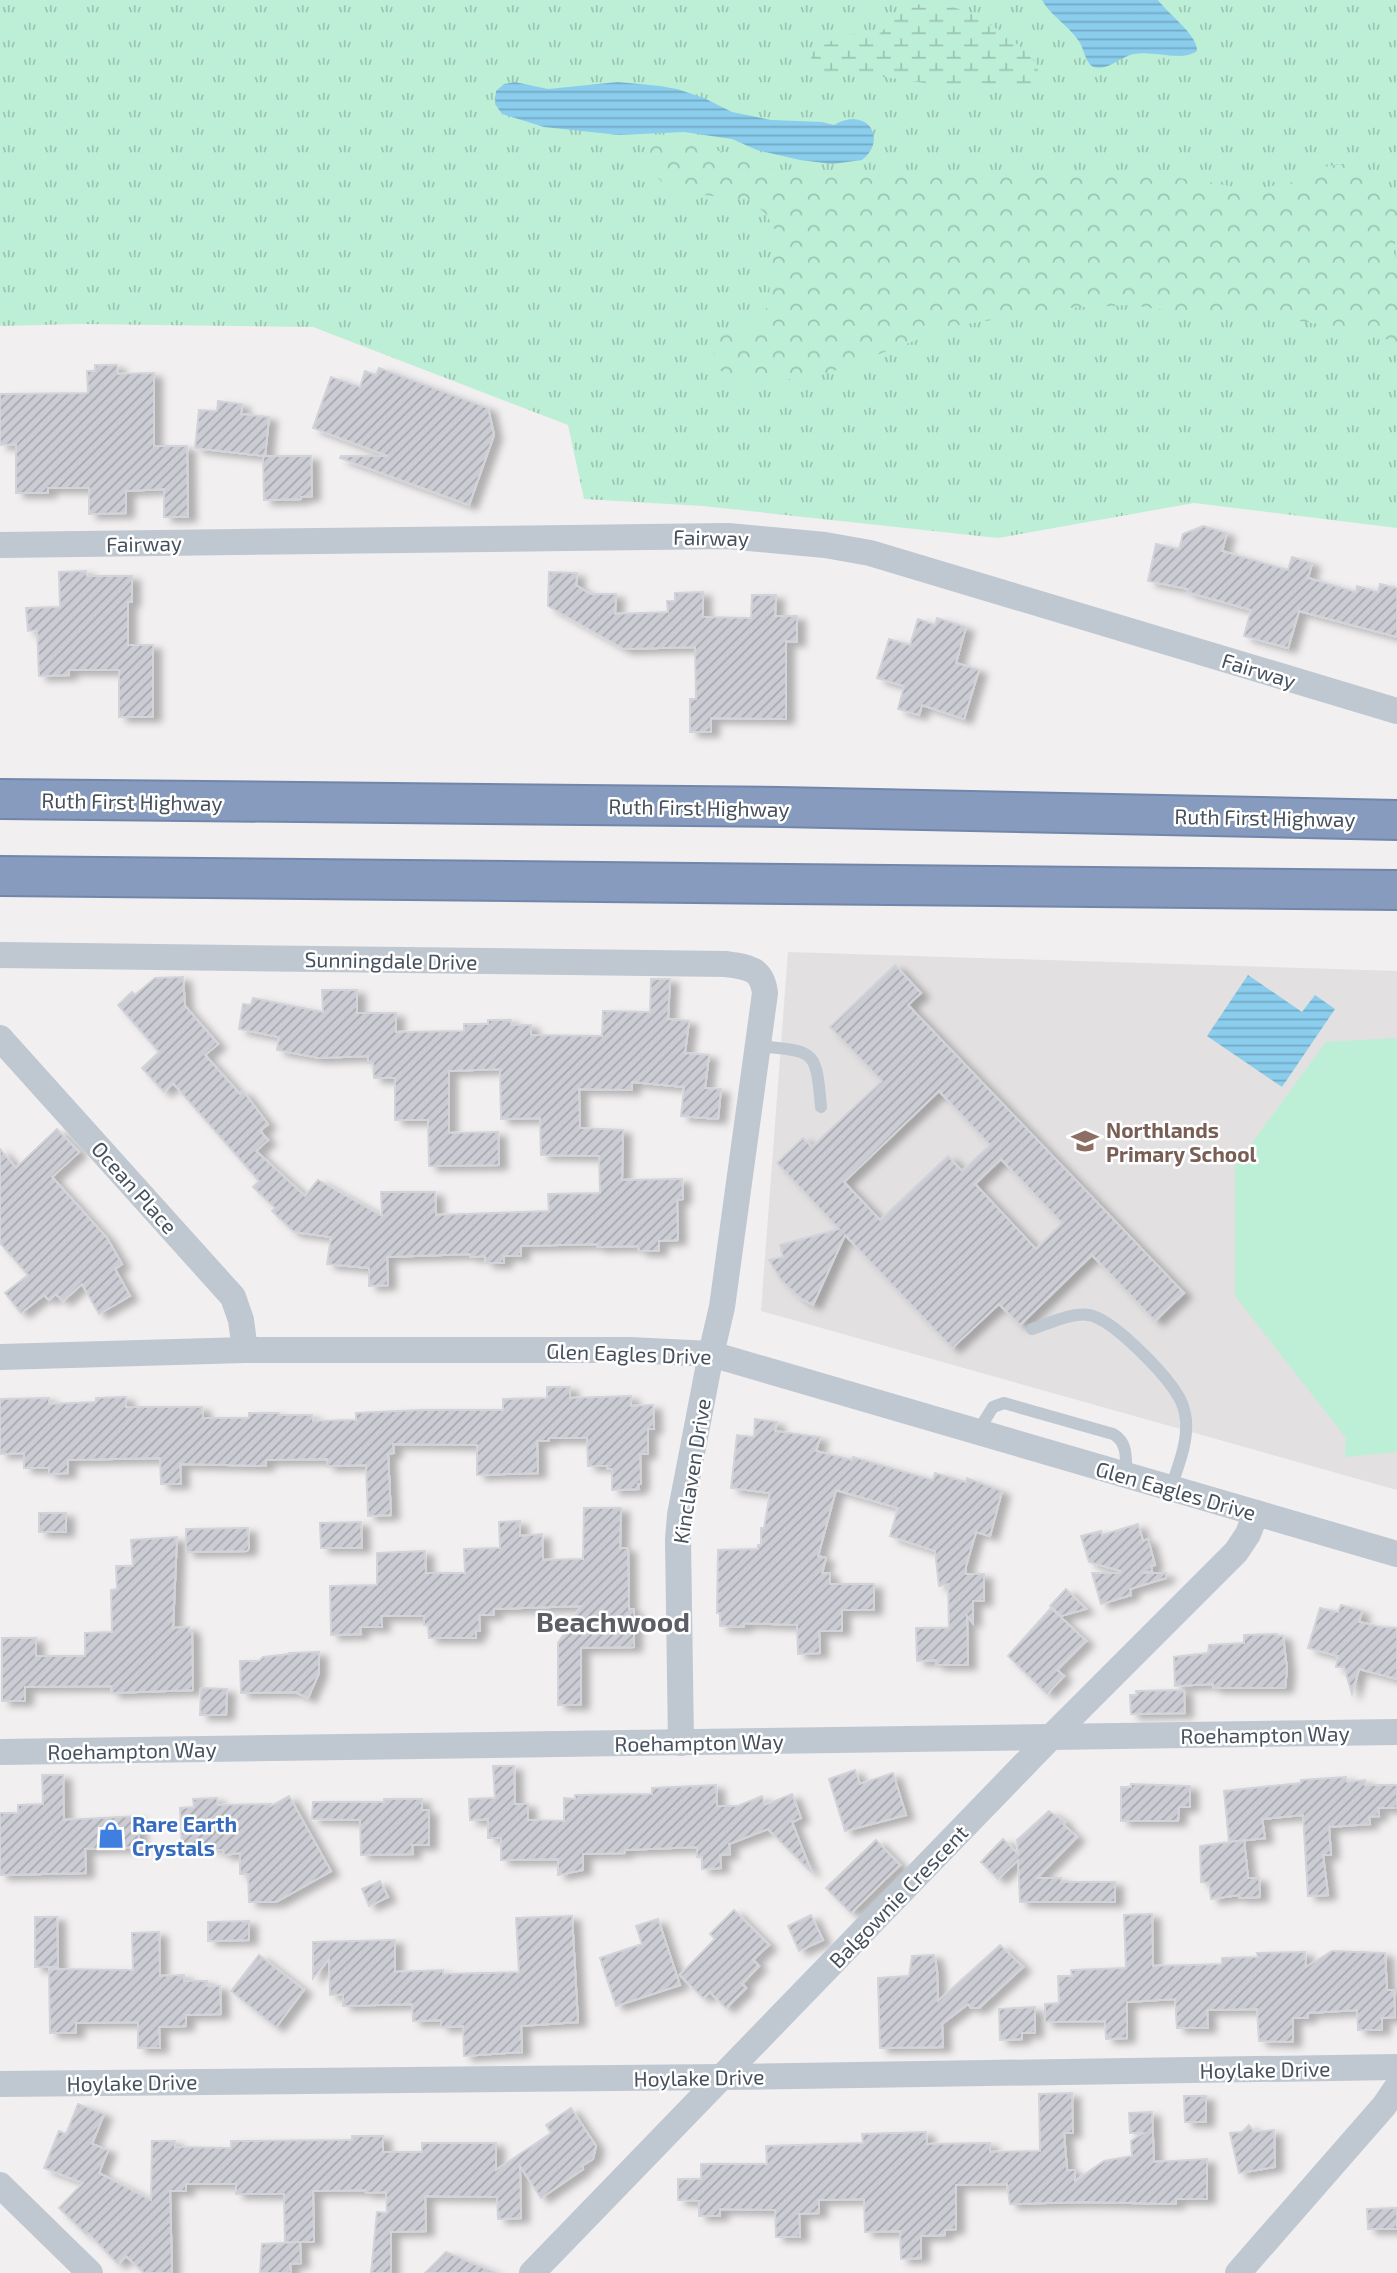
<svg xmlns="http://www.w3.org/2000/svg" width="1397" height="2273" viewBox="0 0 1397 2273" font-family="'Exo 2',sans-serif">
<defs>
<pattern id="grass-tufts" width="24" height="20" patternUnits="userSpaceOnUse" patternTransform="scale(1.75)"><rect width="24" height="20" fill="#bdefd6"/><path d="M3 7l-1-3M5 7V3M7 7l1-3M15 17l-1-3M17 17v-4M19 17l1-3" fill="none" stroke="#9bc4b1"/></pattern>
<pattern id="forest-crowns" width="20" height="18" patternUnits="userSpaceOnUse" patternTransform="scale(1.75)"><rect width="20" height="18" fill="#bdefd6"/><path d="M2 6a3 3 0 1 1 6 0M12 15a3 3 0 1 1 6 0" fill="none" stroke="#9bc4b1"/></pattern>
<pattern id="wetland-marsh" width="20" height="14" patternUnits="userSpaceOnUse" patternTransform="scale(1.75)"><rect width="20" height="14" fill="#bdefd6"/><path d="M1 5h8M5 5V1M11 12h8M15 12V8" fill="none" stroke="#9bc4b1"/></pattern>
<pattern id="water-rules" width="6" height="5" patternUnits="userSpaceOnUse" patternTransform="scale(1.75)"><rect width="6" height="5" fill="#8acded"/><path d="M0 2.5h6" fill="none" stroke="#73a9c3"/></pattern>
<pattern id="building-hatch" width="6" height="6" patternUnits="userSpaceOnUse" patternTransform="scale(1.75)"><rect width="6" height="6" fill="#cccdd4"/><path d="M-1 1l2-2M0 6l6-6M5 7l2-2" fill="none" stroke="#a7a9af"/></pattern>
<filter id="shadow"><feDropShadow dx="8" dy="4.5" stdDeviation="3.5" flood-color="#0004"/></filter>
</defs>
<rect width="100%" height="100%" fill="#f1efef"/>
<polygon fill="#e2e0e1" points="788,952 1397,971 1397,1490 761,1311"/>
<polygon fill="url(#grass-tufts)" points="0,0 1397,0 1397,528 1194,503 998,538 703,506 584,499 568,425 313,327 79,324 0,326"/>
<polygon fill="url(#forest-crowns)" points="652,138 663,138 741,156 782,171 859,177 930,177 1029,171 1110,170 1204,181 1250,190 1310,179 1318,168 1347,163 1365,169 1384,185 1397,203 1397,237 1393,249 1397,262 1397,343 1360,330 1279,318 1205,316 1131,305 1066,308 954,326 826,374 777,381 746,381 731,379 720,370 707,336 715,330 737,333 753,326 768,306 775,230 766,214 749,200 686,193 663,183 651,171 644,155"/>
<path fill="url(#wetland-marsh)" d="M926,3C939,4 952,6 964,11C982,17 1032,50 1038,69C1038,70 1038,78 1038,80L1028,88L981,83L964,89L885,77L833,75L822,72L815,66L811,57L812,53L826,43L848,35L854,34L875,38C892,23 902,6 926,3Z"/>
<polygon fill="#bdefd6" points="1397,1038 1397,1452 1345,1457 1346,1438 1235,1296 1235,1166 1326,1042"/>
<g fill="url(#water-rules)">
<path d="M1042,0H1158C1168,14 1198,35 1197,51C1183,62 1153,50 1134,54C1121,56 1109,71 1094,67C1085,64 1084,47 1078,40C1068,25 1051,16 1042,0Z"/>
<path d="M515,82L548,89L618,82L660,86L677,89L704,98L732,112L771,120L822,122L834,125C868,106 888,139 862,160L832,164L800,160L757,150L732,139L684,132L619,135L544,127L502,114L495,104L496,91L504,84Z"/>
<polygon points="1248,975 1302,1012 1315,995 1335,1009 1282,1087 1207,1036"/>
</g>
<g fill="url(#building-hatch)" stroke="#d3d4da" stroke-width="2" fill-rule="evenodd" filter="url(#shadow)">
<polygon points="95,365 117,365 118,374 154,373 154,446 187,446 188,517 164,517 164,489 126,491 126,513 89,514 89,488 48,488 48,493 16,493 16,444 0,445 0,394 88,393 87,371 95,371"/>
<polygon points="379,368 488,408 494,435 469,505 340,458 341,456 388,456 313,428 331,377 360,387 365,371 376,375"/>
<polygon points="218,401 242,404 241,414 269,417 265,456 195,448 199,410 217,411"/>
<polygon points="263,456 311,456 312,496 301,497 301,499 264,500"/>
<polygon points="1203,526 1227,533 1222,551 1288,570 1292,557 1312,563 1308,578 1356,592 1357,586 1378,592 1380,584 1397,588 1397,637 1299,611 1288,648 1244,636 1251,610 1187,592 1188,589 1148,581 1156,544 1179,549 1183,534"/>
<polygon points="86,571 87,576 132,576 132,602 128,602 128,645 153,645 153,717 119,717 119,670 69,670 69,675 39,676 37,630 28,631 26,608 60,607 59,572"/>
<polygon points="549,572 577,573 576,585 590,594 616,594 615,614 668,612 667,601 675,601 675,593 703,592 703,617 751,618 752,595 776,595 775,616 797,616 797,642 786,641 786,719 711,718 711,732 690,732 690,699 696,699 695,647 624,649 548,606"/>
<polygon points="937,618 966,627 956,663 979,670 964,719 922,705 919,715 898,709 904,686 877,678 889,639 910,645 918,619 935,625"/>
<path d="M895,965L921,993L908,1005L1184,1293L1155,1321L1092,1255L1020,1325L999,1304L952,1348L845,1235L813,1305L800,1298L781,1280L769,1260L783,1257L780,1245L839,1229L777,1163L803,1138L812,1147L882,1081L830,1027ZM939,1091L990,1145L962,1171L948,1156L880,1220L844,1182ZM1001,1159L1062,1223L1036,1249L975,1184Z"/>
<polygon points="183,977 185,1006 218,1044 205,1055 240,1094 243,1091 268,1124 260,1131 268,1140 256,1151 305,1196 318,1180 382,1216 381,1192 435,1192 436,1215 549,1211 548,1194 600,1193 599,1156 541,1155 540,1118 501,1119 500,1069 449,1071 449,1133 498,1132 499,1165 429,1166 428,1120 395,1120 395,1078 374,1078 373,1063 368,1063 368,1056 319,1058 277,1050 279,1037 239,1029 243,1004 251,1005 253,998 323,1012 322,990 357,990 357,1013 396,1013 396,1032 464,1031 464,1024 488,1024 488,1020 511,1020 511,1025 531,1025 531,1035 602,1036 603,1011 650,1012 651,979 670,979 668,1019 689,1021 685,1053 709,1055 705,1088 721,1089 718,1119 681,1116 684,1087 632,1082 632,1090 579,1089 580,1128 623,1130 622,1180 682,1179 683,1199 677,1200 678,1240 659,1241 659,1251 640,1251 637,1246 597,1247 597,1244 521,1246 521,1256 504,1256 504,1263 486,1263 485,1256 470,1257 470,1254 387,1257 388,1285 369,1286 369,1268 327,1264 331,1237 294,1232 272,1211 275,1208 253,1187 259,1181 173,1083 164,1092 142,1068 159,1052 118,1005 132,992 135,995 155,978"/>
<polygon points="57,1129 79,1152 52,1177 107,1238 122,1264 115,1269 130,1296 99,1314 82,1284 63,1301 56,1294 49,1300 44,1295 21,1313 5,1293 28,1275 0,1243 0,1149 16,1168"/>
<polygon points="547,1387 570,1387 570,1398 631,1396 631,1406 653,1405 654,1429 648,1429 648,1454 640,1454 641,1484 638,1484 639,1489 612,1490 612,1469 607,1469 607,1466 588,1466 587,1438 549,1438 549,1441 537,1441 538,1473 477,1475 477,1445 393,1444 394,1453 388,1454 391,1515 368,1516 366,1465 327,1466 327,1459 266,1460 266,1466 180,1464 181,1484 161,1484 160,1458 68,1460 68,1473 49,1474 49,1468 24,1468 24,1453 0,1454 0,1399 49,1398 49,1404 96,1402 96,1398 126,1397 126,1407 202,1407 203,1418 249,1418 249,1413 279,1413 279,1415 312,1415 313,1421 356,1420 356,1413 421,1410 503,1410 503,1399 547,1398"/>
<polygon points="755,1419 777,1422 775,1431 820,1437 816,1451 852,1460 853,1457 933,1480 935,1473 966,1482 967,1478 1002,1491 990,1536 976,1532 966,1566 966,1574 984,1574 984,1601 973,1601 973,1623 967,1616 968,1665 936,1665 936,1660 917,1661 916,1628 949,1628 948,1584 939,1586 935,1551 890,1536 898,1508 836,1490 818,1556 826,1558 822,1573 830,1573 830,1584 874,1584 874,1610 842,1610 842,1631 819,1631 820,1653 798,1654 797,1625 744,1623 744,1627 720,1626 720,1613 717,1613 718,1550 758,1549 758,1545 761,1545 761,1528 764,1528 770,1493 731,1488 737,1435 754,1437"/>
<polygon points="584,1508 621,1508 620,1548 628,1548 629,1609 634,1609 634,1647 581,1648 581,1705 558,1705 558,1643 581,1606 494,1609 494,1615 479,1615 480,1631 476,1631 476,1638 429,1638 428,1625 424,1625 424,1616 381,1616 382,1627 360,1627 361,1634 331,1635 330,1586 377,1585 377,1553 425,1551 426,1573 465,1573 464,1549 500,1548 499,1522 520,1521 520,1536 542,1534 543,1560 583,1559"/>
<rect x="39" y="1513" width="27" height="19"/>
<polygon points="361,1522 362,1548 321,1548 320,1523"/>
<polygon points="1138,1524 1143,1541 1148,1539 1155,1565 1151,1566 1152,1571 1142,1573 1166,1573 1166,1578 1130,1589 1131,1595 1101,1604 1092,1573 1120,1573 1121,1571 1089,1562 1081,1536 1101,1531 1102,1535"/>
<polygon points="248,1528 249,1548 247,1551 186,1552 186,1529"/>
<polygon points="177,1537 173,1628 189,1627 189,1631 192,1631 193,1690 112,1693 111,1686 25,1687 25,1701 2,1701 2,1638 36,1638 36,1656 85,1656 85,1633 112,1632 111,1590 117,1589 116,1566 133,1566 131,1540"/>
<polygon points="1066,1589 1086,1609 1061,1616 1050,1606"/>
<polygon points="1341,1605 1362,1611 1359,1622 1382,1627 1397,1628 1397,1679 1359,1669 1352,1694 1344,1667 1336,1667 1338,1656 1308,1648 1320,1608 1338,1612"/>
<polygon points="1051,1608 1086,1641 1057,1670 1064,1676 1047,1694 1008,1656"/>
<polygon points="1277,1634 1277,1636 1283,1636 1287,1669 1285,1688 1213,1688 1213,1684 1175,1686 1174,1657 1208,1653 1209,1645 1244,1643 1244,1635"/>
<polygon points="319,1652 319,1673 308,1698 295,1692 241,1693 240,1661 259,1661 263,1657 289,1654 289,1653"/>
<polygon points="201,1688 227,1689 226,1715 200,1715"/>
<polygon points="1184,1690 1185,1713 1131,1714 1130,1695 1137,1695 1136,1691"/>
<polygon points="493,1766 514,1766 515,1804 528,1804 528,1820 564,1821 564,1798 575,1799 575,1795 652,1794 652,1788 716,1785 717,1806 738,1806 762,1796 765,1805 792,1794 801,1818 792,1822 812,1873 768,1829 729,1844 730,1854 720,1855 721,1868 702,1869 702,1857 697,1857 697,1847 625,1850 625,1853 583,1854 583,1870 558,1875 558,1859 501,1860 501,1838 488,1838 488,1819 470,1820 469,1799 495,1798"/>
<polygon points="855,1770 860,1784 893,1773 906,1815 845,1831 829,1779"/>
<polygon points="42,1775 63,1775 64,1820 138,1816 139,1847 85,1849 86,1873 0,1875 0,1813 18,1813 18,1805 43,1804"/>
<polygon points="1346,1777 1347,1782 1365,1780 1365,1785 1397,1785 1397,1808 1378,1808 1379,1816 1369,1817 1370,1824 1329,1827 1331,1855 1323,1855 1328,1895 1308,1896 1303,1815 1262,1819 1265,1838 1229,1842 1224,1791 1301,1783 1301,1780"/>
<polygon points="1131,1784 1190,1786 1190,1807 1179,1807 1178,1821 1121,1821 1121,1787 1131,1787"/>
<polygon points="289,1796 331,1871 276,1902 249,1902 248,1874 240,1874 240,1853 224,1855 223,1850 214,1850 214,1845 182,1846 180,1808 194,1807 193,1799 217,1798 218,1805 271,1804 271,1806"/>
<polygon points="384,1799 422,1799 422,1810 429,1810 429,1845 412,1845 413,1854 361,1855 360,1820 312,1819 313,1802 384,1802"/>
<polygon points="1049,1811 1065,1822 1063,1824 1077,1837 1037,1878 1061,1878 1061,1882 1115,1882 1115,1902 1020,1902 1018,1860 998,1879 981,1862 1003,1839 1018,1854 1017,1840"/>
<polygon points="876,1840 900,1865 851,1913 826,1888"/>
<polygon points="1244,1840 1248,1878 1259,1878 1260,1897 1239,1898 1239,1895 1211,1899 1209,1883 1201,1882 1200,1846"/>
<polygon points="380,1881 388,1897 369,1906 362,1889"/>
<polygon points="734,1910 769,1945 753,1960 759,1966 742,1984 746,1988 726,2008 710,1992 703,1998 680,1975 715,1939 710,1934"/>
<polygon points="1152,1914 1153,1966 1222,1964 1222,1958 1258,1957 1257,1953 1305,1952 1306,1967 1332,1951 1385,1953 1387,1990 1394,1990 1395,2017 1382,2018 1382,2030 1358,2030 1357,2010 1308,2013 1308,2018 1293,2018 1293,2042 1259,2041 1257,2009 1207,2010 1208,2028 1177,2028 1175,1999 1127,2002 1127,2038 1106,2039 1105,2021 1045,2022 1045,2004 1059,2003 1058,1976 1072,1976 1071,1970 1126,1968 1124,1915"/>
<polygon points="811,1915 823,1940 799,1951 788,1926"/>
<polygon points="572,1916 578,2022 521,2026 522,2052 464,2056 463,2026 441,2027 441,2020 413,2021 412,2004 343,2006 343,1994 330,1995 329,1959 313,1978 313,1942 395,1940 395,1972 443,1970 443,1974 519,1972 516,1918"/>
<polygon points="35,1917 57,1917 58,1967 35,1967"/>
<polygon points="658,1919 680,1985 616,2006 600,1958 642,1944 636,1926"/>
<polygon points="249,1921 249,1940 208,1941 208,1922"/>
<polygon points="159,1932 160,1976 184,1975 184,1981 207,1981 207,1986 220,1986 221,2014 186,2015 186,2026 159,2027 160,2048 138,2048 138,2022 76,2023 76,2033 50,2033 49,1969 133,1970 132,1933"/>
<polygon points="1000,1945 1023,1967 979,2008 971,2008 968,2004 942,2024 943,2047 880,2048 878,1978 909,1976 912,1956 934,1955 937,1969 938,2001"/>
<polygon points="259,1955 304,1990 276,2027 231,1991"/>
<polygon points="1035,2007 1035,2033 1022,2033 1022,2039 1000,2040 999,2009"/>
<polygon points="1072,2093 1073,2133 1064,2133 1067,2170 1075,2170 1075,2181 1104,2161 1132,2156 1131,2141 1143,2133 1130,2133 1129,2113 1152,2112 1154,2162 1207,2159 1207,2199 1176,2199 1176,2204 1085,2202 1010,2204 1007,2184 956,2185 956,2229 945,2230 945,2235 921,2236 921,2258 901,2259 900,2231 865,2232 864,2199 819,2200 819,2213 799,2214 800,2237 776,2237 775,2210 720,2209 720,2216 699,2216 699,2201 678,2200 678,2179 701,2179 701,2164 767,2164 766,2146 863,2143 862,2134 926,2132 927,2144 990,2143 990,2152 1040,2151 1039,2094"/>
<polygon points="1184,2096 1206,2096 1206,2122 1185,2122"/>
<polygon points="78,2104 104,2114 92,2144 108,2150 99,2173 151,2200 152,2141 175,2141 175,2147 231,2148 231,2141 352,2140 352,2136 383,2136 383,2152 422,2152 422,2143 496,2143 496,2170 551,2133 546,2125 571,2108 596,2146 593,2159 582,2166 583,2169 541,2198 520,2166 521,2218 498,2219 497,2197 425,2196 426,2231 391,2232 391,2273 371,2273 377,2212 387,2213 386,2192 366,2193 365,2190 313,2191 314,2242 285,2242 284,2194 236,2194 236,2184 186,2184 186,2191 170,2191 172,2273 144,2273 126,2256 118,2264 88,2233 87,2235 59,2208 83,2183 44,2168 59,2131 66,2134"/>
<polygon points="1249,2125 1254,2132 1274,2130 1275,2167 1239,2173 1230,2133 1242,2132"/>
<polygon points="1397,2208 1397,2229 1368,2229 1367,2209"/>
<polygon points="300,2242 301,2263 290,2264 291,2273 260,2273 262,2244"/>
<polygon points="446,2252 496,2273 425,2273"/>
</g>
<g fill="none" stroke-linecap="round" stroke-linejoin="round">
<defs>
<g id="motorway">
<polyline points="0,799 780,807 1397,820"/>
<polyline points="0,876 1397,890"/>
</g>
</defs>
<use href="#motorway" stroke="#7186aa" stroke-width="42"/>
<g stroke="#bfc7d1" stroke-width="12">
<path d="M758,1046C815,1052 816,1048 821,1107"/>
<path d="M1032,1329C1049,1324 1071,1312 1089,1315C1113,1319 1164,1373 1177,1394C1182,1401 1185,1412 1186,1420C1188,1443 1178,1466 1171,1488"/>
<path d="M978,1431L993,1407L1004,1403L1113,1434C1128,1442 1126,1459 1126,1475"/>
</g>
<g stroke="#bfc7d1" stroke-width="26">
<polyline points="0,545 728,536 825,545 870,553 1397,711"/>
<path d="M0,955L726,964C748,967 762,968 765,993L722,1307L711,1354L680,1515L678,1539L681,1743"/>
<polyline points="0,1038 233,1297 241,1320 245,1350"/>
<polyline points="0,1357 245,1350 630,1350 711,1354 1397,1554"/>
<polyline points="0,1752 1397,1732"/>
<polyline points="0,2084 723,2077 1397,2067"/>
<polyline points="0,2185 90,2273"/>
<polyline points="532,2273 1050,1738 1236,1552 1248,1534 1256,1513"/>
<polyline points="1238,2273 1384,2106 1397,2087"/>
</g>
<use href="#motorway" stroke="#869bbe" stroke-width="38"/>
</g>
<defs>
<symbol id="school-bare" viewBox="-9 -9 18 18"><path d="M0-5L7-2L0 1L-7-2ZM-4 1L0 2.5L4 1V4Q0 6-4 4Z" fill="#8d6e63" stroke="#fff" stroke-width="2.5" paint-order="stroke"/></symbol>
<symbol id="shop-bare" viewBox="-9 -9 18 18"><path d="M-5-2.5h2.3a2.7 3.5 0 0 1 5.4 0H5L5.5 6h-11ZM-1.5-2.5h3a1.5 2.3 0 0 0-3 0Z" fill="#3f7fe0" stroke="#fff" stroke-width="2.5" paint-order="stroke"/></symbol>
</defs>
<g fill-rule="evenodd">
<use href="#school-bare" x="1066" y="1122" width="38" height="38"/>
<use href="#shop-bare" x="92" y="1816" width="38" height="38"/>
</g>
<g text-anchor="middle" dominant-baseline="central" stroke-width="5" stroke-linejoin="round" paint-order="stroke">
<g font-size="21" fill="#47505d" stroke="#fff">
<text transform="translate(711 537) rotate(1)">Fairway</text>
<text transform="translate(144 543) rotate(-1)">Fairway</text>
<text transform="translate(1259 670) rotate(17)">Fairway</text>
<text transform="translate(132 801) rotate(1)">Ruth First Highway</text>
<text transform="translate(699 807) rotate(1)">Ruth First Highway</text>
<text transform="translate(1265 817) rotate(1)">Ruth First Highway</text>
<text transform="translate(391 960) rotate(1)">Sunningdale Drive</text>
<text transform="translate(135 1187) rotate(48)">Ocean Place</text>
<text transform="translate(629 1353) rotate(2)">Glen Eagles Drive</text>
<text transform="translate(691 1471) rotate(-81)">Kinclaven Drive</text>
<text transform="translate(1176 1490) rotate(16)">Glen Eagles Drive</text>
<text transform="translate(1265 1734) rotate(-1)">Roehampton Way</text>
<text transform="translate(699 1742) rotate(-1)">Roehampton Way</text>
<text transform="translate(132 1750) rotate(-1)">Roehampton Way</text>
<text transform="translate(898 1896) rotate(-46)">Balgownie Crescent</text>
<text transform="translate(1265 2069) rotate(-1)">Hoylake Drive</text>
<text transform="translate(699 2077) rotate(-1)">Hoylake Drive</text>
<text transform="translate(132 2082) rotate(-1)">Hoylake Drive</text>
</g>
<g font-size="21" font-weight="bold" fill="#785e54" stroke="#fff" text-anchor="start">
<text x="1106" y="1129">Northlands<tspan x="1106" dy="24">Primary School</tspan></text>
</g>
<g font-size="21" font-weight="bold" fill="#366cbe" stroke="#fff" text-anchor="start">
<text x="132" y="1823">Rare Earth<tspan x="132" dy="24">Crystals</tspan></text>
</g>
<g font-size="28" font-weight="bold" fill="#5b5e64" stroke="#fff">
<text x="613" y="1621">Beachwood</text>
</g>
</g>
</svg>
